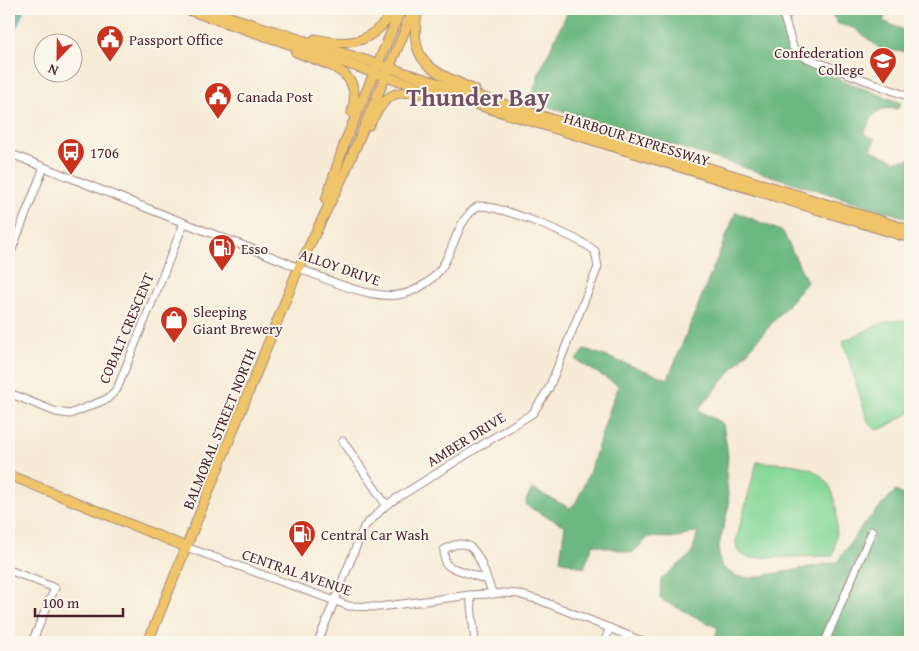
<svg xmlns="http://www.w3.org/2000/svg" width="919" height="651" viewBox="0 0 919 651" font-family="'Gentium Book Plus',serif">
<rect width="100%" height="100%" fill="#fbf7ec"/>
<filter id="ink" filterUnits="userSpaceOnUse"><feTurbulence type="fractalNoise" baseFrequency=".02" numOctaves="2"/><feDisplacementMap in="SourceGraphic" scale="10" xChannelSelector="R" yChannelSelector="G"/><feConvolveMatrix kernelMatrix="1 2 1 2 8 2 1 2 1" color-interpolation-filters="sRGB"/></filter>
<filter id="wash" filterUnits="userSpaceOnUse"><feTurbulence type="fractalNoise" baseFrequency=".0096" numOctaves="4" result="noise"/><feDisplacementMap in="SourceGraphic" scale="20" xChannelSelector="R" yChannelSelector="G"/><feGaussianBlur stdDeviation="1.12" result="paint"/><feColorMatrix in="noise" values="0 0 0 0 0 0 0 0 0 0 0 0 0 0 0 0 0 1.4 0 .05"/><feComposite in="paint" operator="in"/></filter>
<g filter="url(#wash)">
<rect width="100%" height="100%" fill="#f7ebd6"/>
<g fill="#86d898" stroke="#687c62">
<polygon points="898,320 910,322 910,413 881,429 875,429 868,422 843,341 885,322"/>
<path d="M757,462C769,463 783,463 796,465C844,473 839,520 833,556L750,558C740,555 736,553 736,541Z"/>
</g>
<g fill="#6cb880" stroke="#5b6c56">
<polygon points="9,9 23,9 9,43"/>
<path d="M569,9H796L789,28L793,54L810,68L901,103L897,109C876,105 872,117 864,134L875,139L871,150L896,161L910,159V219L531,101L539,73Z"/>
<polygon points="828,9 888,9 883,21 910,33 910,52 882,50 854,28 838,24"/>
<path d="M736,212L783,232L807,282L698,410L723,424L728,456L726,474L729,505L718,549L721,566L735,576L751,578L837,562L863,525L895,491L910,498V642H714L718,628L660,599L661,579L692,554L698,531L678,538L649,537L632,553L593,544L584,568L560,560L565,526L527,506L526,500L532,489L570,508L576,502C596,465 602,423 619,386L576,360L585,349L668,379Z"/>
</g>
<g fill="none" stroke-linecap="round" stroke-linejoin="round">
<polyline stroke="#45afc3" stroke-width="2" points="9,43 24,9"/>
</g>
</g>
<g filter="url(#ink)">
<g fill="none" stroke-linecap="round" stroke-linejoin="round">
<defs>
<g id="minor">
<polyline points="764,9 783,14"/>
<polyline points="783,14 793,47 804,57 910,97"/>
<path d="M9,153C93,187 178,221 263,253C297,266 333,285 369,293C383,296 397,297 410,292C460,272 446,228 478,206C500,205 578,237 595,251L598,267L549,388L533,413L386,505L364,527L318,642"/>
<polyline points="9,257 44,167"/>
<polyline points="9,393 56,412 70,414 107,399 117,389 184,223"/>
<polyline points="343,441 386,505"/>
<polyline points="186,547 349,606 379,607 470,595 505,593 518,594 542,601 644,642"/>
<polyline points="9,570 55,588 32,642"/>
<path d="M487,580L450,567L445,563L444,550C478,528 482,571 493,594"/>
<polyline points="470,595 475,642"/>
<polyline points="604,642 610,628"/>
<polyline points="825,642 872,531"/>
</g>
<g id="major">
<polyline points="185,9 384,76 910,238"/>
<polyline points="205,9 503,104 910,230"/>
<path d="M418,9C406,63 432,71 475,90"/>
<path d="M315,39C355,48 372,41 396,9"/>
<path d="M296,52C328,66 364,69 352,113"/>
<path d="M369,125C389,89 393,91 432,94"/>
<polyline points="326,200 345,142 401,9"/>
<polyline points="9,475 186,547"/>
<polyline points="148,642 299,267 345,172 414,9"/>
</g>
</defs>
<use href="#minor" stroke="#a08580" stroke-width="9"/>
<use href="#major" stroke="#a08580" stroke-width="11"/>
<use href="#minor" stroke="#fff" stroke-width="7"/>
<use href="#major" stroke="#f0c469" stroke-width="9"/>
</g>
</g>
<defs>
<symbol id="civic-pin" viewBox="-11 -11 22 30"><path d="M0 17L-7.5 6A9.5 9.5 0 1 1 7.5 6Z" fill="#c8321e" stroke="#fbf7ec"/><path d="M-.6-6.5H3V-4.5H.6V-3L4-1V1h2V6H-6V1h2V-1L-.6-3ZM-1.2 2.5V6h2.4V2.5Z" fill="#fff"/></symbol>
<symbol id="university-pin" viewBox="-11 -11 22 30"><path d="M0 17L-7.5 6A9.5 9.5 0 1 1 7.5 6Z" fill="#c8321e" stroke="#fbf7ec"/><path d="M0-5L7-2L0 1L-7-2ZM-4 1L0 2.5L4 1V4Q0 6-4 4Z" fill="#fff"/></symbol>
<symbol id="bus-pin" viewBox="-11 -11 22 30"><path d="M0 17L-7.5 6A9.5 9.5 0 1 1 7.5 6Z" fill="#c8321e" stroke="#fbf7ec"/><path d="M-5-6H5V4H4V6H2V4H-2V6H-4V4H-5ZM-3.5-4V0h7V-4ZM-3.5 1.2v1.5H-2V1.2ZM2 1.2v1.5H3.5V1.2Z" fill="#fff"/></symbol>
<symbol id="fuel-pin" viewBox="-11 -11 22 30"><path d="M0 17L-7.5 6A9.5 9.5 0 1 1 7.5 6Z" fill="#c8321e" stroke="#fbf7ec"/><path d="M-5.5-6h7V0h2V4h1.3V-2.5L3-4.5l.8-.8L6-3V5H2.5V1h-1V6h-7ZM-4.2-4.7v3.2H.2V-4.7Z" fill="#fff"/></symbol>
<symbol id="shop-pin" viewBox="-11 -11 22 30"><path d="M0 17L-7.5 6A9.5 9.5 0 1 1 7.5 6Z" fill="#c8321e" stroke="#fbf7ec"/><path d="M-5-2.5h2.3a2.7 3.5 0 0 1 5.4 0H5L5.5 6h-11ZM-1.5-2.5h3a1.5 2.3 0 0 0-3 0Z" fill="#fff"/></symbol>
</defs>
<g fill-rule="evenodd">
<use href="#civic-pin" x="94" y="23" width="32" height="43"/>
<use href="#university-pin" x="867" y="45" width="32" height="43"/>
<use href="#civic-pin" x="202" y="80" width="32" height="43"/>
<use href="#bus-pin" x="55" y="136" width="32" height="43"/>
<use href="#fuel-pin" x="206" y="232" width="32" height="43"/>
<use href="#shop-pin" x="158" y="304" width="32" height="43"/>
<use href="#fuel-pin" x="286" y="518" width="32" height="43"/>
</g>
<g text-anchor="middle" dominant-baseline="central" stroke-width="4" stroke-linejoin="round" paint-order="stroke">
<g font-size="15" fill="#4a1f2b" stroke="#fbf7ec" text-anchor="start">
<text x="129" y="39">Passport Office</text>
<text x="864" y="52" text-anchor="end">Confederation<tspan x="864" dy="17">College</tspan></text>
<text x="237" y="96">Canada Post</text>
<text x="90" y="152">1706</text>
<text x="241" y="248">Esso</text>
<text x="193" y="311">Sleeping<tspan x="193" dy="17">Giant Brewery</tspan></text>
<text x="321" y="534">Central Car Wash</text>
</g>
<g font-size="15" fill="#4a1f2b" stroke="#fbf7ec">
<text transform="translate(637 139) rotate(17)">HARBOUR EXPRESSWAY</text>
<text transform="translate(340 267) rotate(19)">ALLOY DRIVE</text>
<text transform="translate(126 328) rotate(-67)">COBALT CRESCENT</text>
<text transform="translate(219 429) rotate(-68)">BALMORAL STREET NORTH</text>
<text transform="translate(466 439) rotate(-32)">AMBER DRIVE</text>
<text transform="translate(297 572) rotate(19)">CENTRAL AVENUE</text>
</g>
<g font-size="25" font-weight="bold" fill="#734f66" stroke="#fbf7ec">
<text x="478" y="97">Thunder Bay</text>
</g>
</g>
<rect width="919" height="651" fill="none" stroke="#fbf7ec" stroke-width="30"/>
<g transform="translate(58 58) rotate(202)"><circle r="24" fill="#fbf7ec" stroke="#b4a19f"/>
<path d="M0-4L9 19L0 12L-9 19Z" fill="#c8321e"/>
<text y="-8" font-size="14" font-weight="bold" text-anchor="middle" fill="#4a1f2b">N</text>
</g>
<path d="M35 608v8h88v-8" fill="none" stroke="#4a1f2b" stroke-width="2.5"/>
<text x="42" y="608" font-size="15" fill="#4a1f2b" stroke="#fbf7ec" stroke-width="4" paint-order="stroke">100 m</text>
</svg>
